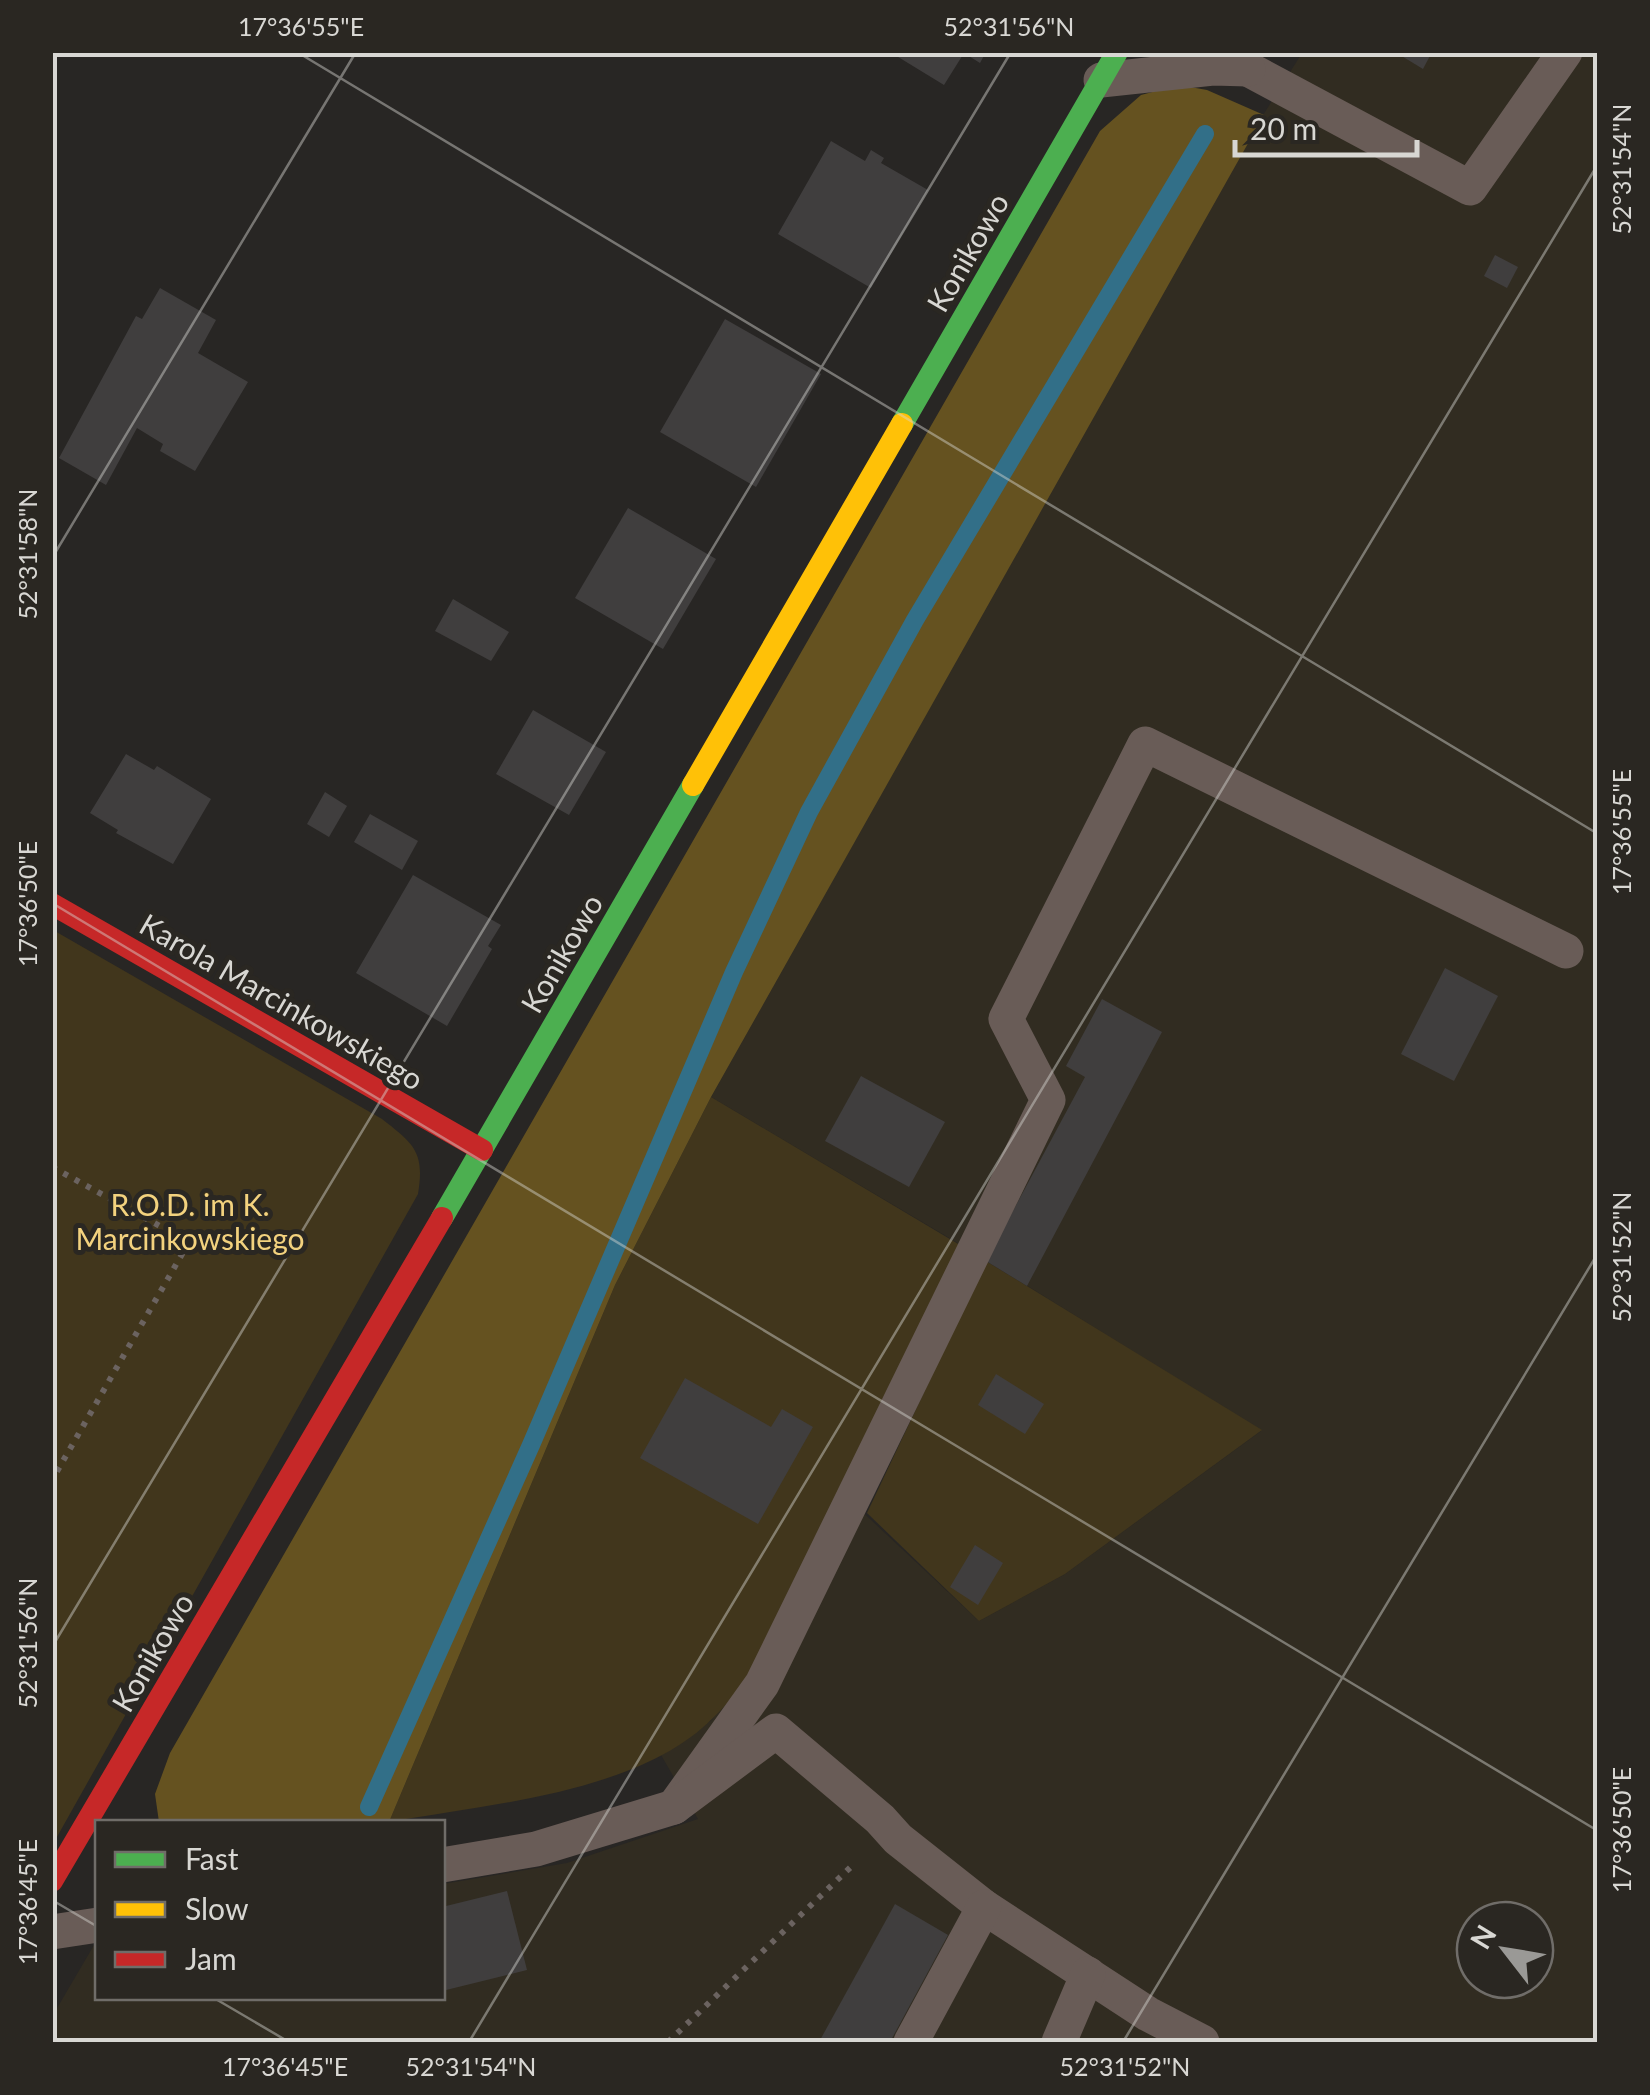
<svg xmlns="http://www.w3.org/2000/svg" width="1650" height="2095" viewBox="0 0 1650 2095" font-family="Lato,sans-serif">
<rect width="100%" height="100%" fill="#282624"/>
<path fill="#312c21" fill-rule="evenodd" d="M1302,53H1597V2042H53V2015L97,1940L98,1998H442L443,1884L567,1863L698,1819L661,1755L712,1720L840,1491L979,1621L1065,1574L1261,1431L973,1252L711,1097L1255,128ZM1475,1920H1535V1980H1475Z"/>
<g fill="#41361c">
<path d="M53,930L382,1119C414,1144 425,1152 418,1194L53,1844Z"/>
<path d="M711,1097L960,1245L753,1671C740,1687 728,1704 713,1718C639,1793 489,1804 389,1822L615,1285Z"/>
<polygon points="986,1261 1262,1430 1065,1574 979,1621 867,1513"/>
</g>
<polygon fill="#655220" points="1179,85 1207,90 1264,115 711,1097 615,1285 389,1822 159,1822 155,1794 170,1753 1100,131 1141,95"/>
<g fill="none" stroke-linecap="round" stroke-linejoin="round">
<polyline stroke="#326f88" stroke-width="18" points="369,1807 531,1445 734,972 809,812 915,620 1205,134"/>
</g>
<g fill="#403e3e">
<polygon points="890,52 986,52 980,63 964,53 944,85"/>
<polygon points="1395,52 1432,52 1423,69"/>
<polygon points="831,141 865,161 871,150 884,158 881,163 928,190 871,288 778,234"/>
<polygon points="1495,255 1518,267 1507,288 1484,276"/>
<polygon points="160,288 216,320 198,353 248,382 195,471 160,451 163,444 137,428 106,485 59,458 136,316 142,319"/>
<polygon points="725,319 821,374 756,487 660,432"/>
<polygon points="628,508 716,559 663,649 575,598"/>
<polygon points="453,599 509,632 491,661 435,631"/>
<polygon points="533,710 606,752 569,815 496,774"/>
<polygon points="126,754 154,770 157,766 211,799 173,864 116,833 118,830 90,813"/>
<polygon points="325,792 347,806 329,837 307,824"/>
<polygon points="370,814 418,841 402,870 354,842"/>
<polygon points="413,875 501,925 488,946 492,949 447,1026 356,973"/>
<polygon points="1445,968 1498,996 1454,1081 1401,1054"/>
<polygon points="1102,999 1162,1032 1027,1286 986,1261 1085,1077 1066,1066"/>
<polygon points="861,1076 945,1122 909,1187 825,1141"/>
<polygon points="996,1374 1044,1404 1025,1434 978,1405"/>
<polygon points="685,1378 771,1427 782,1409 813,1427 758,1524 640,1458"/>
<polygon points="975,1545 1003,1563 978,1605 950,1587"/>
<polygon points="507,1891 527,1970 442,1991 442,1907"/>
<polygon points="895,1904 948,1935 890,2042 819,2042"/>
</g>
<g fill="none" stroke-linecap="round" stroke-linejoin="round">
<g stroke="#6b6360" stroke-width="6" stroke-dasharray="5 8" stroke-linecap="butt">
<polyline points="52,1167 189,1242 52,1480"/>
<polyline points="668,2042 855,1863"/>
</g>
<g stroke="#695c57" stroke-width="35">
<polyline points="1233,52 1248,69 1470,188 1565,52"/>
<polyline points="1101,80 1213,68 1248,69"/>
<polyline points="674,1807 762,1684 1048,1100 1006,1019 1145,744 1566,951"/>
<polyline points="442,1865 536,1849 674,1807 776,1731 880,1819 898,1839 984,1907 1148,2014 1202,2042"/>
<polyline points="52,1932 98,1925"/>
<polyline points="911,2042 984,1907"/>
<polyline points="1059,2042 1088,1974"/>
</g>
<g stroke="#4caf50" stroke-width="22">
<polyline points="902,424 1117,52"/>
<polyline points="442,1218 693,785"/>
</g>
<polyline stroke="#ffc107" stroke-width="22" points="693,785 902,424"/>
<g stroke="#c62828" stroke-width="22">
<polyline points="52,904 482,1150"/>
<polyline points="52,1881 442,1218"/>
</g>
</g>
<path fill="none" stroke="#d8d7d3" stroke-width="2.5" stroke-opacity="0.45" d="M297,52L1598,834M52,558L356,52M52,903L1598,1831M52,1647L1011,52M52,1900L98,1927M214,1998L289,2042M469,2042L1598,164M1123,2042L1598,1253"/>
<g text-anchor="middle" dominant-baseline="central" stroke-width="10" stroke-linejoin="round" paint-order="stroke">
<g font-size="30" fill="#d8d7d3" stroke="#2a2722">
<text transform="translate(967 252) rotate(-60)">Konikowo</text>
<text transform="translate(561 953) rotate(-60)">Konikowo</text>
<text transform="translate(282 1001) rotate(30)">Karola Marcinkowskiego</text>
<text transform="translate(152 1652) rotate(-60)">Konikowo</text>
</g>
<g font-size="30" fill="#f3d27e" stroke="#2a2722">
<text x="190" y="1204">R.O.D. im K.<tspan x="190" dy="34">Marcinkowskiego</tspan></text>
</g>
</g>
<rect width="1650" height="2095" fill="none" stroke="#2a2722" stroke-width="110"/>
<rect x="95" y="1820" width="350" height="180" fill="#2a2722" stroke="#706d69" stroke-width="2.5"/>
<rect x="115" y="1852" width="50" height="15" fill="#4caf50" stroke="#706d69" stroke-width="2.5"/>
<text x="185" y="1870" font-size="30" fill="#d8d7d3">Fast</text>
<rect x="115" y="1902" width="50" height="15" fill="#ffc107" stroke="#706d69" stroke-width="2.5"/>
<text x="185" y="1920" font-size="30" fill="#d8d7d3">Slow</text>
<rect x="115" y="1952" width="50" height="15" fill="#c62828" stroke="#706d69" stroke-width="2.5"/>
<text x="185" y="1970" font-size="30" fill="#d8d7d3">Jam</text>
<g transform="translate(1505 1950) rotate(301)"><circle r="48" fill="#2a2722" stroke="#706d69" stroke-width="2.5"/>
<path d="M0-8L18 38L0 25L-18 38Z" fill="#9a9996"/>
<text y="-15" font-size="28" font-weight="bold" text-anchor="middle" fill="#d8d7d3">N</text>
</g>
<path d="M1235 140v15h182v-15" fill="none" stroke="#d8d7d3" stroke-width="5"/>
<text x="1250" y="140" font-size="30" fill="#d8d7d3" stroke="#2a2722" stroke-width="8" paint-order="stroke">20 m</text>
<rect x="55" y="55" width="1540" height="1985" fill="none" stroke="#d8d7d3" stroke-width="4"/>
<g font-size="25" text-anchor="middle" fill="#d8d7d3">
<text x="301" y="36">17°36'55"E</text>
<text x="1009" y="36">52°31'56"N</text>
<text transform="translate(1622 169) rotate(-90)" y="9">52°31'54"N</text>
<text transform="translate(28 554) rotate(-90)" y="9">52°31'58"N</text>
<text transform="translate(1622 832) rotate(-90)" y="9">17°36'55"E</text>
<text transform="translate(28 904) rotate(-90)" y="9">17°36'50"E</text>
<text transform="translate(1622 1257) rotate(-90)" y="9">52°31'52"N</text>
<text transform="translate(28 1643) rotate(-90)" y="9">52°31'56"N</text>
<text transform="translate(1622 1830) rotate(-90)" y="9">17°36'50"E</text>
<text transform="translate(28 1902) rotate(-90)" y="9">17°36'45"E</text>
<text x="285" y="2076">17°36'45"E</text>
<text x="471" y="2076">52°31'54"N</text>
<text x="1125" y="2076">52°31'52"N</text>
</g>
</svg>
